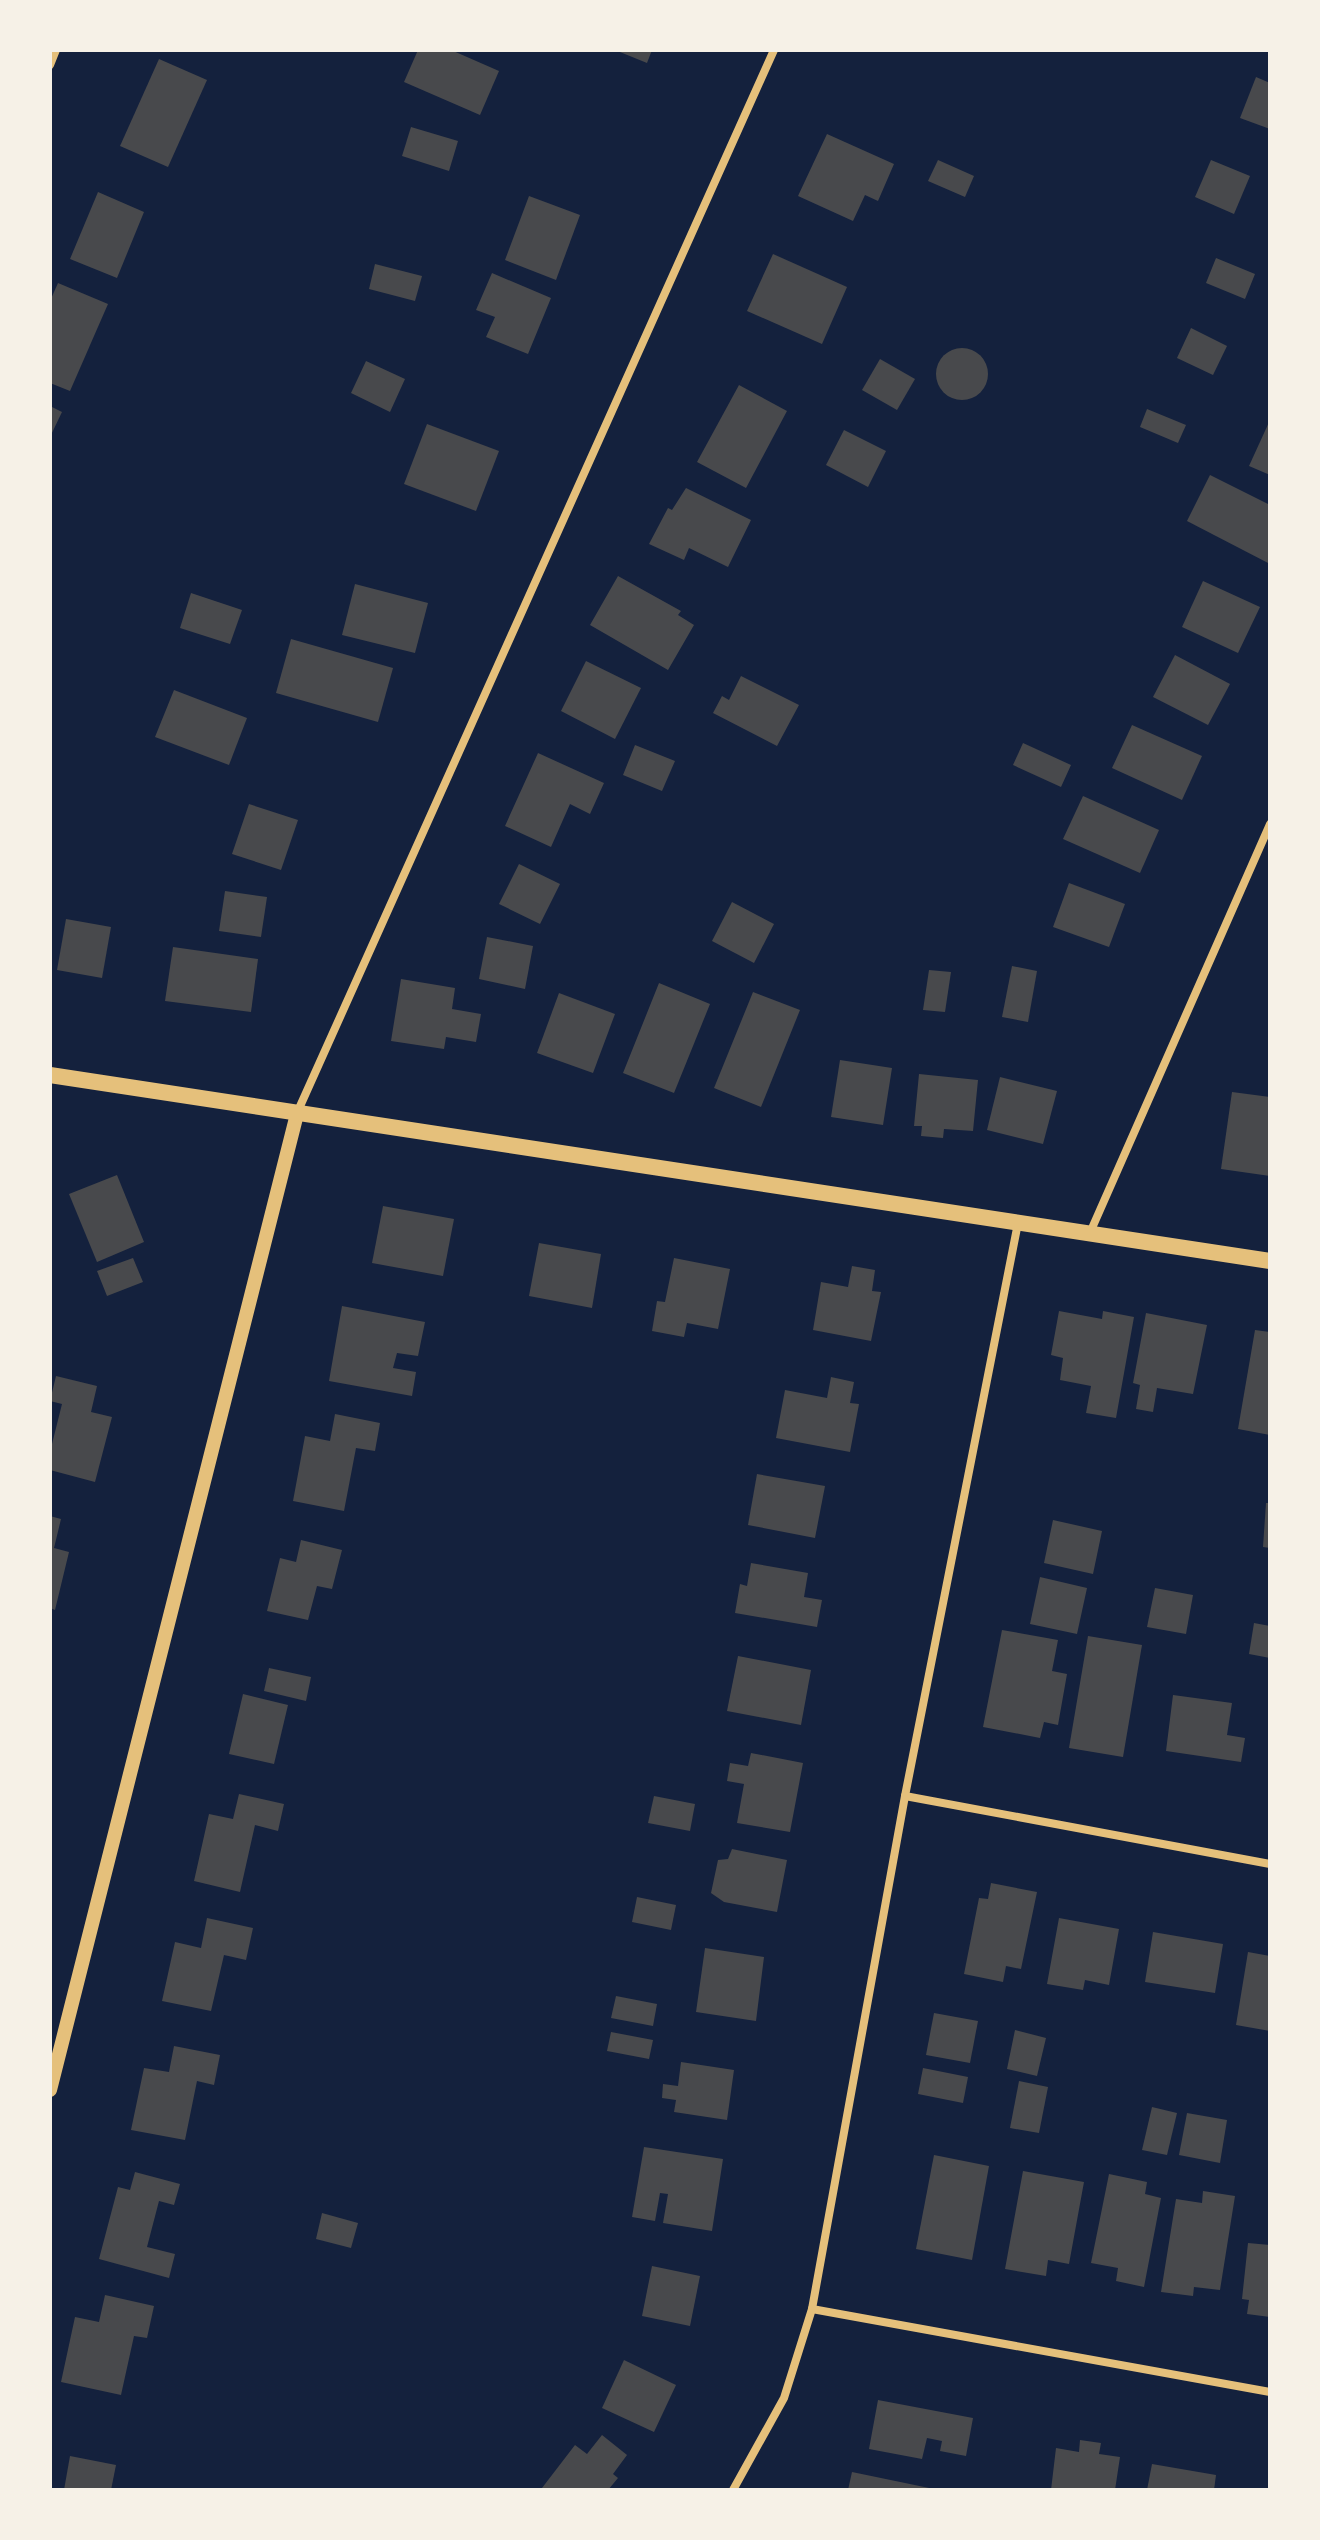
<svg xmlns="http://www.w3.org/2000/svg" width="1320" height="2540" viewBox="0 0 1320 2540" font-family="Manrope,sans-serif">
<rect width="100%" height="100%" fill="#14213d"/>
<g fill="#48494c">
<polygon points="418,50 451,50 499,71 480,115 404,82"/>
<polygon points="615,50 652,50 647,63"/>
<polygon points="159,59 207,80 168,167 120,146"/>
<polygon points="1256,77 1270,83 1270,129 1240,118"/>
<polygon points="411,127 458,141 449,171 402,156"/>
<polygon points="827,134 894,164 878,201 865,195 853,221 798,196"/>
<polygon points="938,160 974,176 965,197 928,181"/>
<polygon points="1211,160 1250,176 1234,214 1195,197"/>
<polygon points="98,192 144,212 117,278 70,259"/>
<polygon points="529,196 580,215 556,280 505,260"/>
<polygon points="773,254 847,287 822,344 747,311"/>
<polygon points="1216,258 1255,274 1245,299 1206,283"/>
<polygon points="375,264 422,276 415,301 369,289"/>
<polygon points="492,273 551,298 528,354 486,337 495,317 476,310"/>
<polygon points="58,283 108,304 70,391 50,383 50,301"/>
<polygon points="1191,328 1227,346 1213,375 1177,358"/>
<circle cx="962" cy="374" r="26"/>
<polygon points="880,359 915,379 897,410 862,390"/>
<polygon points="366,361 405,379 390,412 351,393"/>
<polygon points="739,385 787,411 746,488 697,462"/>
<polygon points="50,406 62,412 50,437"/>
<polygon points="1147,409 1186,425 1178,443 1140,427"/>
<polygon points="1270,420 1270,475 1249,466"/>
<polygon points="427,424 499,451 476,511 404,484"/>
<polygon points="844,430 886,451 868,487 826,465"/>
<polygon points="1210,475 1270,505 1270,564 1187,521"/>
<polygon points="686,488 751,520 728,567 689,548 684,560 649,544 668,508 672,510"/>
<polygon points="618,576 681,611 678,615 694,625 668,670 590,625"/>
<polygon points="1203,581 1260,607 1238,653 1182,627"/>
<polygon points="355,584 428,603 415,653 342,635"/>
<polygon points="191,593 242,610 230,644 180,628"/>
<polygon points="291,639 393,668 378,722 276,693"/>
<polygon points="1175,655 1230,684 1208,725 1153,697"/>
<polygon points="586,661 641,688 615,739 561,711"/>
<polygon points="741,676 799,705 777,746 713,713 722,696 729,700"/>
<polygon points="174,690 247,718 229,765 155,737"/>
<polygon points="1132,725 1202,756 1182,800 1112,768"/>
<polygon points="1023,743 1071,765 1061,787 1013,765"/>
<polygon points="635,745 675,761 662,791 623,775"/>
<polygon points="538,753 604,783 590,814 570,804 551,847 505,826"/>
<polygon points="1083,796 1159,830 1140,873 1063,839"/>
<polygon points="249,804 298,820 281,870 232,854"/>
<polygon points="519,864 560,884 540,924 499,904"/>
<polygon points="1069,883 1125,904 1109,947 1053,927"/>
<polygon points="225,891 267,897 261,937 219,931"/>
<polygon points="732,902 774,924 754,963 712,941"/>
<polygon points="66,919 111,927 102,978 57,970"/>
<polygon points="487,937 533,946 525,989 479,979"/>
<polygon points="173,947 258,959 251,1012 165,1001"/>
<polygon points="1012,966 1037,971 1028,1022 1002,1017"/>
<polygon points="929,970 951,972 945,1012 923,1010"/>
<polygon points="401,979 455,988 452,1009 481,1014 476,1042 446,1037 444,1049 391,1041"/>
<polygon points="659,983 710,1004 674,1093 623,1073"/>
<polygon points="753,992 800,1010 761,1107 714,1088"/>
<polygon points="559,993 615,1014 593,1073 537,1053"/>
<polygon points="840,1060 892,1068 883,1125 831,1117"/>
<polygon points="919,1074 978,1080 973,1131 944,1129 943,1138 921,1136 922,1126 914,1126"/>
<polygon points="1000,1077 1057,1091 1043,1144 987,1130"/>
<polygon points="1232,1092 1270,1097 1270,1176 1221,1169"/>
<polygon points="117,1175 144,1242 97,1262 69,1194"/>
<polygon points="383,1206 454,1219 443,1276 372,1263"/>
<polygon points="539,1243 601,1254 592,1308 529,1296"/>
<polygon points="133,1258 143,1282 107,1296 97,1271"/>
<polygon points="674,1258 730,1269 718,1329 687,1323 684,1337 652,1331 657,1301 665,1302"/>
<polygon points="852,1266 875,1270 872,1291 881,1292 871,1341 813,1330 821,1282 848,1287"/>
<polygon points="342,1306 425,1322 418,1356 397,1353 393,1368 416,1372 412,1396 329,1381"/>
<polygon points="1059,1311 1102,1319 1103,1311 1134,1317 1116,1418 1086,1413 1091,1386 1060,1380 1063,1358 1051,1355"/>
<polygon points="1146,1313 1207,1325 1193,1394 1157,1388 1153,1412 1136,1409 1140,1385 1133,1383"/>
<polygon points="1255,1330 1270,1332 1270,1435 1238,1429"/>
<polygon points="56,1376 97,1386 91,1412 112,1417 95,1482 50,1470 50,1452 62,1404 50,1401"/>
<polygon points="831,1377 854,1382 850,1403 859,1404 850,1452 776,1438 785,1390 827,1398"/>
<polygon points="335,1414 380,1423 375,1451 356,1448 344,1511 293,1501 305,1436 330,1441"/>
<polygon points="757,1474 825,1486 815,1538 748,1525"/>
<polygon points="1266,1503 1270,1503 1270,1548 1263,1547"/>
<polygon points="50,1516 61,1519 54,1548 69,1552 55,1610 50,1608"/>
<polygon points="1053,1520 1102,1531 1093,1574 1044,1563"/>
<polygon points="301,1540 342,1550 332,1589 317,1586 308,1620 267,1611 280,1558 296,1562"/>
<polygon points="751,1563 808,1573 804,1597 822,1600 817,1627 735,1613 740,1584 747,1586"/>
<polygon points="1040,1577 1087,1588 1077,1634 1030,1624"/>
<polygon points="1155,1588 1193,1595 1186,1634 1147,1627"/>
<polygon points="1254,1623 1270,1626 1270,1658 1249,1654"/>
<polygon points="1002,1630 1058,1640 1052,1671 1067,1674 1058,1725 1044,1722 1040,1738 983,1727"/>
<polygon points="1088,1636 1142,1645 1123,1757 1069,1748"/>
<polygon points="738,1656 811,1670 801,1725 727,1711"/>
<polygon points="269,1668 311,1677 306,1701 264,1691"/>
<polygon points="243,1694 288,1705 274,1764 229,1754"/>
<polygon points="1173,1695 1232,1703 1227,1735 1245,1738 1241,1762 1166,1751"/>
<polygon points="751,1753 803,1763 790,1832 737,1823 744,1784 727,1781 730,1763 748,1766"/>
<polygon points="239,1794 284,1804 278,1831 255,1825 240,1892 194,1881 209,1814 233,1819"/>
<polygon points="654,1796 695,1804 690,1831 648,1823"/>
<polygon points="732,1849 787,1860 777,1912 724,1902 711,1893 718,1860 728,1859"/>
<polygon points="991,1883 1037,1892 1021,1969 1006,1966 1003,1982 964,1974 979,1898 988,1899"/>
<polygon points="637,1897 676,1905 671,1930 632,1922"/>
<polygon points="207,1918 253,1928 246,1960 224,1955 211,2011 162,2001 175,1942 201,1948"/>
<polygon points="1059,1918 1119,1929 1109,1985 1085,1980 1083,1990 1047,1984"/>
<polygon points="1153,1932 1223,1944 1215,1993 1145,1982"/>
<polygon points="705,1948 764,1957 756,2021 696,2012"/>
<polygon points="1248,1952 1270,1956 1270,2031 1236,2025"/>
<polygon points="616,1996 657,2004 653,2026 611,2018"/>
<polygon points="934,2013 978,2021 970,2063 926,2055"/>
<polygon points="1015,2030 1046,2038 1037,2076 1007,2069"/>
<polygon points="611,2032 653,2040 649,2059 607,2051"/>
<polygon points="174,2046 220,2055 214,2085 197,2081 185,2140 131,2130 144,2068 169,2072"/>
<polygon points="681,2062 734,2070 727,2120 674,2112 676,2100 662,2098 663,2084 678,2086"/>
<polygon points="923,2068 968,2077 963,2103 918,2094"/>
<polygon points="1019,2081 1048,2087 1039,2133 1010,2128"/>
<polygon points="1152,2107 1177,2113 1167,2155 1142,2150"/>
<polygon points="1187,2113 1227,2120 1220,2163 1179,2155"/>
<polygon points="644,2147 723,2159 712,2231 663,2223 668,2194 660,2193 655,2221 632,2217"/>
<polygon points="934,2155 989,2166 972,2260 916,2249"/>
<polygon points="1023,2171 1084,2182 1069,2264 1048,2260 1046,2276 1005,2269"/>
<polygon points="135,2172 180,2184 174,2205 159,2201 147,2247 175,2254 169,2278 99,2259 118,2187 130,2190"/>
<polygon points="1109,2174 1147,2182 1145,2194 1161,2198 1144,2287 1116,2281 1118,2268 1091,2263"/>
<polygon points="1203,2191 1235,2196 1220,2290 1194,2287 1193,2296 1161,2292 1176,2199 1202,2203"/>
<polygon points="322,2213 358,2223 351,2248 316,2239"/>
<polygon points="1248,2243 1270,2245 1270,2317 1247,2314 1249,2300 1242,2299"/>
<polygon points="652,2266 700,2276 690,2326 642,2316"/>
<polygon points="105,2295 154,2306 147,2338 134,2336 121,2395 61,2382 75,2317 99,2322"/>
<polygon points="624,2360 676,2385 654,2432 602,2408"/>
<polygon points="878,2400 973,2418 966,2456 940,2451 942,2441 927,2438 922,2459 869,2449"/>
<polygon points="602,2435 627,2455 613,2474 618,2478 608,2490 542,2488 575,2445 587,2454"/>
<polygon points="1080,2440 1101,2443 1099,2454 1120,2457 1115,2490 1051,2490 1056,2448 1079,2452"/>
<polygon points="70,2456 116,2465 111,2490 64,2490"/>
<polygon points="1152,2464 1216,2475 1214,2490 1147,2490"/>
<polygon points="852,2472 934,2489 934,2490 848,2490"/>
</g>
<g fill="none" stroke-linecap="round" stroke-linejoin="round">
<g stroke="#e5c07b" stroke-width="8">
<polyline points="50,65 56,50"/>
<polyline points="297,1113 774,50"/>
<polyline points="1089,1235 1270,824"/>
<polyline points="905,1796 1270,1864"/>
<polyline points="812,2309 1270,2392"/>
<polyline points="733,2490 784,2398 812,2309 905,1796 1018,1223"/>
</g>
<polyline stroke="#e5c07b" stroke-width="14" points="50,2090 297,1114"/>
<polyline stroke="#e5c07b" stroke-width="16" points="50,1075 1270,1261"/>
</g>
<rect width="1320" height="2540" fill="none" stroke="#f6f1e7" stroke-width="104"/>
</svg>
